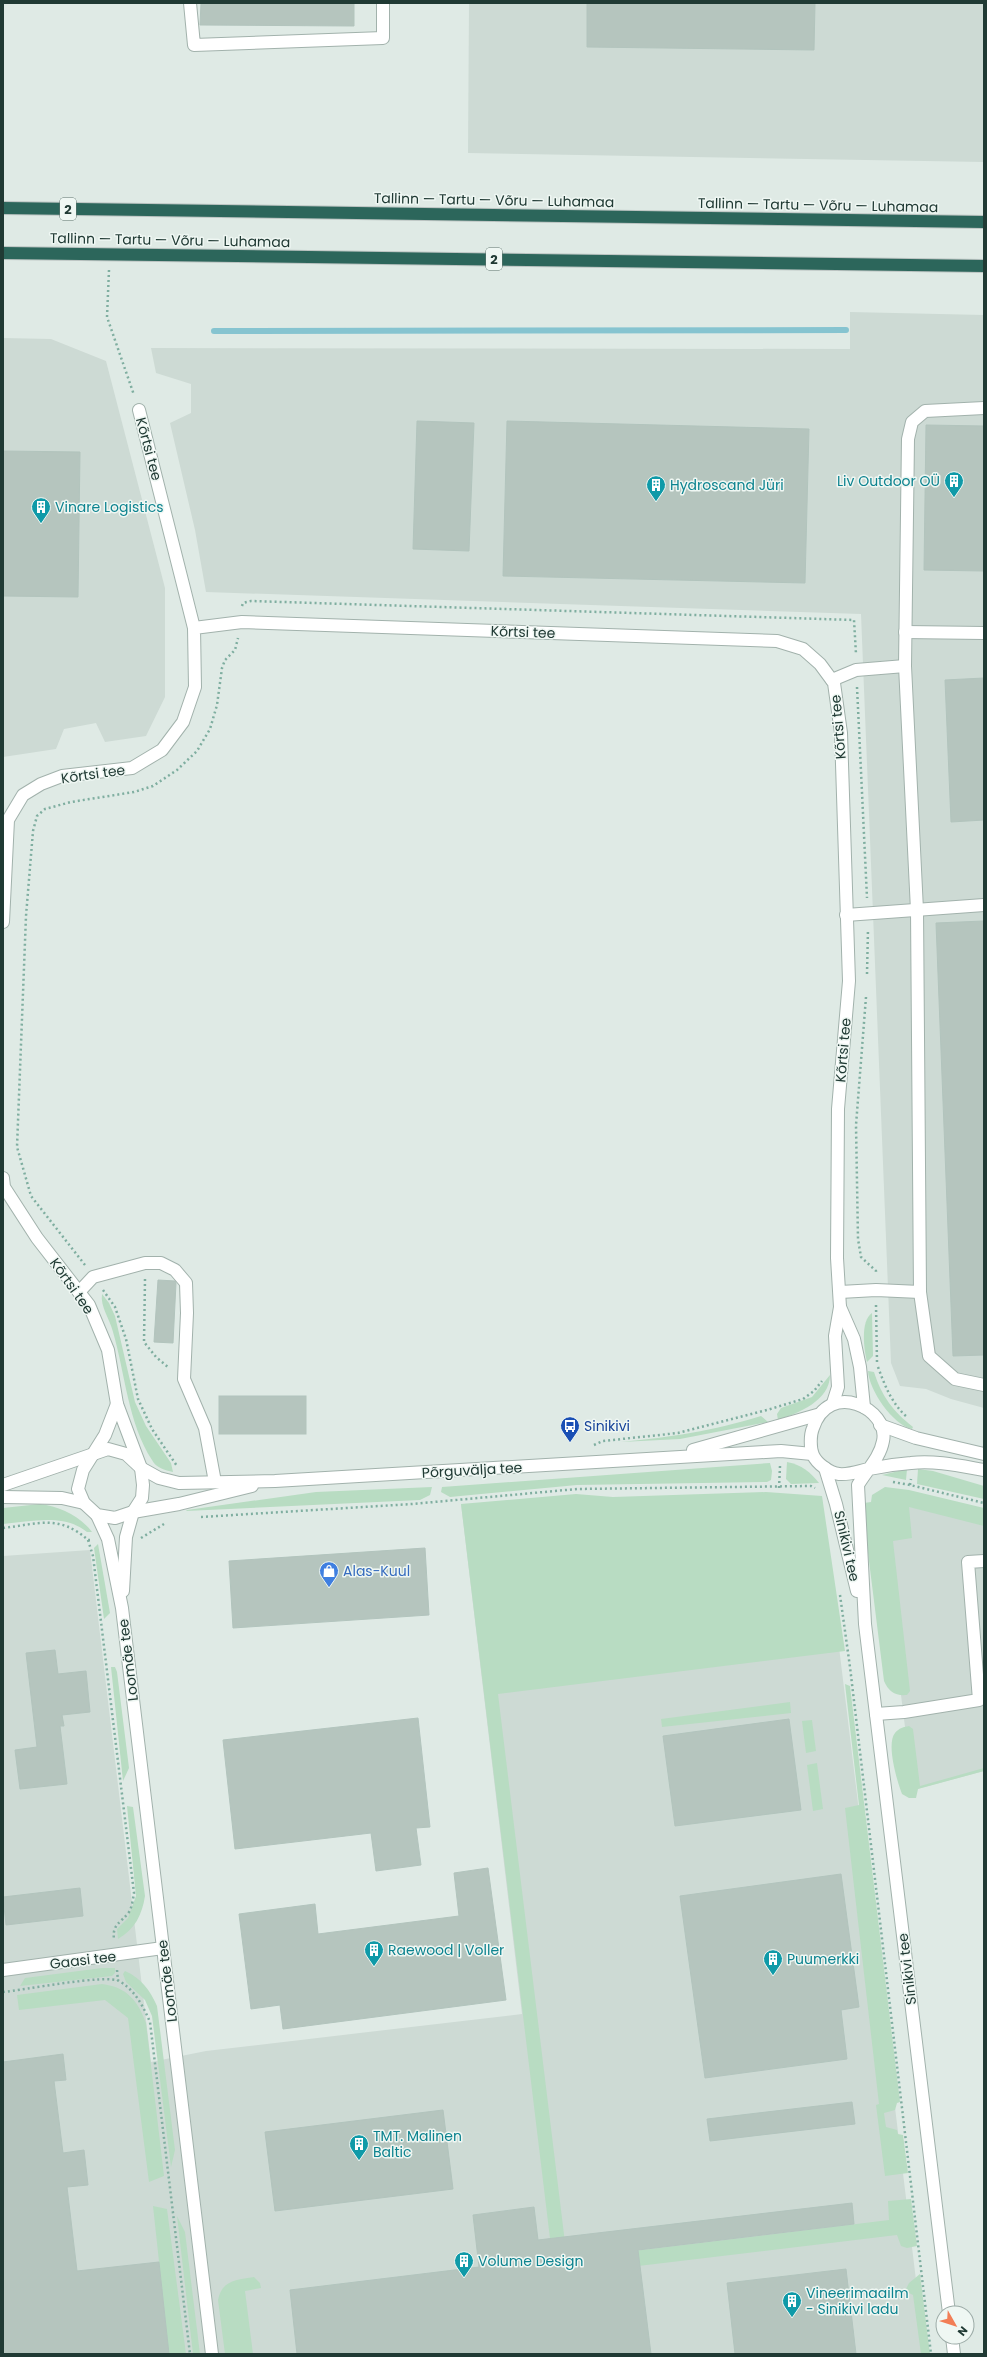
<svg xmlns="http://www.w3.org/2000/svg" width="987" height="2357" viewBox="0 0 987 2357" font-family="Poppins,sans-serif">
<rect width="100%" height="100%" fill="#dfeae5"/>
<g fill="#cddad4">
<polygon points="469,3 984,3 984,162 468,153"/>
<polygon points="850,312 984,315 984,1408 951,1399 926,1389 900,1386 891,1363 861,614 206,592 195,530 170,423 191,413 191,384 156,373 151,348 850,349"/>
<polygon points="3,338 51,339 106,361 165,588 165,697 146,736 105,742 96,723 64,729 56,749 3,757"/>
<polygon points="821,1499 925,2354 3,2354 3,1556 90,1550 151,2062 206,2051 522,2014 461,1504"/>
<polygon points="907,1499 984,1515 984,1771 913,1790 880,1529"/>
</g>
<g fill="#b8dcc2">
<path d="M102,1294L109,1303L115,1316L135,1402L146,1426L171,1463L173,1472C165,1470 156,1468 152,1460C128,1423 125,1373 113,1332C110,1319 100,1307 102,1294Z"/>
<path d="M872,1313L873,1356L867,1362C864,1350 860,1321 872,1313Z"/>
<path d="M868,1371L874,1372C882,1397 893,1411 913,1427L912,1429C893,1425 869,1390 868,1371Z"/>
<path d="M830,1375C830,1401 798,1413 778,1420L777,1414L781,1408L812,1397Z"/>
<path d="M761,1416L768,1422L680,1439L621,1442C672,1437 712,1431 761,1416Z"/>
<path d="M787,1462C802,1465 810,1472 819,1483L791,1484L786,1479Z"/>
<polygon points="770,1463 772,1471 771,1480 767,1482 577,1485 450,1497 441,1492 442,1487"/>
<polygon points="907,1469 906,1480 882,1475"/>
<polygon points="918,1469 933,1471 984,1486 984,1499 917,1484"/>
<polygon points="432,1487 430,1495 420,1500 186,1511 187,1510 316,1492"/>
<path d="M885,1487L909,1490L984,1508V1526L909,1507L912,1538L893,1541L910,1691L907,1695C895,1696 889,1692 884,1681L862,1505L864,1503L871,1502L872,1495Z"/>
<polygon points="766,1492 822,1496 845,1651 498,1694 567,2259 889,2220 888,2201 911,2199 917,2246 907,2248 901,2246 897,2235 563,2275 564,2354 461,1504 576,1494 613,1497"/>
<path d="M40,1504C59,1506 80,1516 92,1532H87C63,1513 31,1522 3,1524V1508Z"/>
<polygon points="98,1544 110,1613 104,1619 94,1548"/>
<polygon points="111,1667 115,1667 117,1672 129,1768 123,1781"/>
<polygon points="845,1684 850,1686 900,2102 897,2103 895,2110 884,2113 886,2127 897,2130 898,2134 903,2135 908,2173 885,2176 876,2105 879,2104 845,1808 859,1805"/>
<polygon points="790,1702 791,1713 662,1727 661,1719"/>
<polygon points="812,1720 816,1751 806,1753 802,1721"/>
<path d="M909,1726L913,1729L920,1786L984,1768V1771L918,1789L916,1798H909L902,1794C897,1781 886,1744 895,1733C899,1728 904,1727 909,1726Z"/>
<polygon points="817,1763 823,1809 813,1811 807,1765"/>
<path d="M127,1806L133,1807L145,1896C142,1915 135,1929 118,1939L117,1929L128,1918L136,1896Z"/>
<polygon points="102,1968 115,1968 115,1973 112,1976 20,1986 25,1978"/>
<path d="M125,1971C141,1978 150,1990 157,2006L175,2150L171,2167L152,2016L145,2000L126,1982L123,1974Z"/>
<path d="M102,1984C127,1987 138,2001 146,2023L164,2176L149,2182L128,2018L105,2000L19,2010L17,1995Z"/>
<polygon points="153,2206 167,2209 186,2354 169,2354"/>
<polygon points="177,2216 185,2232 200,2354 193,2354"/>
<polygon points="920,2274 930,2354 921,2354 913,2295 905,2291 909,2283"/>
<path d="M254,2277L260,2283L261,2288L245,2291L253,2354H225L218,2300C222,2280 236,2280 254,2277Z"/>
</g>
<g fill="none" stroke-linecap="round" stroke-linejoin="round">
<polyline stroke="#86c4d0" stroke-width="6" points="214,331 846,330"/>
</g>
<g fill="#b5c5be" stroke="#b2c4bd">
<polygon points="201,3 354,3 354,26 200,25"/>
<polygon points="587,3 815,3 814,50 587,47"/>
<polygon points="417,421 474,423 469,551 413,549"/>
<polygon points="507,421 809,429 805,583 503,576"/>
<polygon points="926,425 984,426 984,571 924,570"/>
<polygon points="3,451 80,452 78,597 3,596"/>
<polygon points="984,678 984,820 951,822 945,680"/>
<polygon points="984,921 984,1355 953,1356 936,923"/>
<polygon points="158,1280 175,1281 176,1283 173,1343 154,1342"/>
<rect x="219" y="1396" width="87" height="38"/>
<polygon points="425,1548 429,1615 233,1628 229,1561"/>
<polygon points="55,1650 58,1674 86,1671 90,1712 62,1715 64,1726 60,1726 67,1784 20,1789 15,1750 37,1747 26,1653"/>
<polygon points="418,1718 430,1827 416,1828 421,1865 376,1871 371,1833 235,1849 223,1740"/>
<polygon points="789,1719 801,1810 675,1826 663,1736"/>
<polygon points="488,1868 506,2000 283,2029 280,2005 251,2009 239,1914 315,1904 318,1934 459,1916 454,1873"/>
<polygon points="841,1874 859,2007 841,2010 847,2059 705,2078 680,1896"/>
<polygon points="80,1888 83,1916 6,1925 3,1897"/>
<polygon points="63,2054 66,2080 54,2081 63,2153 84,2150 88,2185 67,2187 77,2271 159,2262 169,2354 3,2354 3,2062"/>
<polygon points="852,2102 855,2124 710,2141 707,2119"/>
<polygon points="443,2110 453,2189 275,2211 265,2132"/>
<polygon points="852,2203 854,2224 638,2250 651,2354 297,2354 290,2290 479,2267 473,2215 534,2207 538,2240"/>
<polygon points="846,2269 856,2354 735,2354 727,2283"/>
</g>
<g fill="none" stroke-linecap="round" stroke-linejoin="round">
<defs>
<g id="minor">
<polyline points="190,3 194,45 383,38 383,3"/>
<polyline points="984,408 925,411 912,422 908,439 905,666 917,910 920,1292 929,1356 955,1379 984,1385"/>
<polyline points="139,410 194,628"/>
<polyline points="905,632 984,633"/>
<polyline points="832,680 856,670 905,666"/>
<polyline points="846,915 984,905"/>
<polyline points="3,922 8,820 23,795 41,784 62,776 132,768 162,750 183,722 195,687 194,628 242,622 777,641 803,649 820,664 834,683 841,733 849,981 838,1109 837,1258 840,1307 835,1336 838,1387 833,1403"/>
<polyline points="3,1178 4,1187 37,1238 89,1305 108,1350 117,1404 141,1468 143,1485 142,1498 133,1512 126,1537 123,1591"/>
<polyline points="79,1292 93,1277 145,1263 161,1263 175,1270 186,1283 187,1313 184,1379 205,1428 215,1482"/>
<polyline points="840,1292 876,1290 920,1292"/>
<polyline points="840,1307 854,1339 860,1367 864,1407"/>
<polyline points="117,1404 105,1435 83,1470 78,1489 84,1503 97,1515 115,1518 133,1512 179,1504 252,1486"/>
<polyline points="880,1425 916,1438 984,1454"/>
<polyline points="693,1450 817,1415"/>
<polyline points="825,1468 836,1504 857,1591"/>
<polyline points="3,1485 108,1449 126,1454 141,1468 159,1478 179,1483 275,1481 781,1451 812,1454"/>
<polyline points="3,1497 62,1498 84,1503"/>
<polyline points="97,1515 108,1539 122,1608 212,2354"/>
<polyline points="876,1714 904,1712 979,1700 968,1562 984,1561"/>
<polyline points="3,1970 163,1948"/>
<path d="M949,2313L865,1624L858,1485C866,1471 880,1458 883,1441C890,1409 829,1379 813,1428C810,1435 810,1448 813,1455C817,1464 830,1473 839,1474C850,1475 859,1471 869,1469C883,1466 897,1464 911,1463C934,1460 961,1466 984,1470"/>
<polyline points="952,2337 954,2354"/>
</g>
<g id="highway">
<polyline points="3,208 984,222"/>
<polyline points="3,253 984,266"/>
</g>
</defs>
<use href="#minor" stroke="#a2b2ac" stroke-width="14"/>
<use href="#highway" stroke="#bcc4c2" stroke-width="14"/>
<g stroke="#7faea0" stroke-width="2.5" stroke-dasharray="2 3" stroke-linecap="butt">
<polyline points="109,270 107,317 134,395"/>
<polyline points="242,606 243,603 251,601 854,620 856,654"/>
<polyline points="857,687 867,898"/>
<polyline points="867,974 868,929"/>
<polyline points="866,997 856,1125 858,1239 861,1257 876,1271 876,1274"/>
<polyline points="85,1265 31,1196 17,1147 26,916 33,831 37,816 45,809 71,802 134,792 153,786 177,770 197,751 210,729 217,705 222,668 225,660 235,650 238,638"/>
<polyline points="145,1279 144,1342 156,1357 169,1368"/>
<polyline points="103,1290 115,1307 126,1339 138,1399 152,1429 177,1466"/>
<polyline points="876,1305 877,1362"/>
<path d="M878,1367C885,1386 892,1404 907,1417"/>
<polyline points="594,1445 603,1441 678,1433 767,1410 803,1399 814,1391 822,1381"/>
<polyline points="893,1482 910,1485 984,1503"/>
<polyline points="910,1485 911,1479"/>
<polyline points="779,1488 780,1466"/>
<polyline points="201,1517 412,1504 577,1489 811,1486 815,1488"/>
<path d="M3,1528C38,1524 59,1514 88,1540H90"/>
<polyline points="141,1538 164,1524"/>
<path d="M88,1540L93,1556L134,1893C133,1899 132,1907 129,1912C121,1923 112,1924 114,1939"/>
<polyline points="840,1595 850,1667 931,2354"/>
<polyline points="117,1970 118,1981"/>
<path d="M3,1992C23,1990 106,1974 119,1981C135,1990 143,2006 150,2022L190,2354"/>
</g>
<use href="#minor" stroke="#fff" stroke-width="12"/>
<use href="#highway" stroke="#2c665b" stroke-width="12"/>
</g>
<defs>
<symbol id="building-pin" viewBox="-11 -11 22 30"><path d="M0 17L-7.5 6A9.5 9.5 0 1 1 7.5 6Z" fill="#0f9aa8" stroke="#eff7f3"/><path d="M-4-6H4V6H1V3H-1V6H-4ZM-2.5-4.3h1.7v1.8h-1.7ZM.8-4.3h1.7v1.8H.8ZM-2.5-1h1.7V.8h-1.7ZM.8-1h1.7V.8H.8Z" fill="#fff"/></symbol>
<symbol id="bus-pin" viewBox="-11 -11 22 30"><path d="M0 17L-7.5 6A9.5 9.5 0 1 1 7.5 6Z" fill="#1a4fb4" stroke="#eff7f3"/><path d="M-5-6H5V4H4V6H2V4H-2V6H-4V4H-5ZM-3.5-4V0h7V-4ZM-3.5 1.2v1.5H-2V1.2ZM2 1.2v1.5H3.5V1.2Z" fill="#fff"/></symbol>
<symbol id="shop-pin" viewBox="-11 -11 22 30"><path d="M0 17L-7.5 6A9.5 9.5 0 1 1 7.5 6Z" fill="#3f7fe0" stroke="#eff7f3"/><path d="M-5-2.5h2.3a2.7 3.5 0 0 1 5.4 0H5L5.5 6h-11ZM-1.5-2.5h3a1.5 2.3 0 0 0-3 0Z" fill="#fff"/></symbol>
</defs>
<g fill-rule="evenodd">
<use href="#building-pin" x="943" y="470" width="22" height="30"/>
<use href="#building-pin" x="645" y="474" width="22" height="30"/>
<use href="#building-pin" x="30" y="496" width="22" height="30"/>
<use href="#bus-pin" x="559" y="1415" width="22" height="30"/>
<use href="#shop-pin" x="318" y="1560" width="22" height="30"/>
<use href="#building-pin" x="363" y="1939" width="22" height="30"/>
<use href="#building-pin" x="762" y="1948" width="22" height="30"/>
<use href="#building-pin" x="348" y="2133" width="22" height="30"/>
<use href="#building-pin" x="453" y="2250" width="22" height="30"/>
<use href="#building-pin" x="781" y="2290" width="22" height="30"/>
</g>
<g text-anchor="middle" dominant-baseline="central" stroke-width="3" stroke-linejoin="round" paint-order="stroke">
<g fill="#eff7f3" stroke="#5e736d" stroke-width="1">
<rect x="60" y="198" width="16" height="22" rx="3"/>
<rect x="486" y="248" width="16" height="22" rx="3"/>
</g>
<g font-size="13" font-weight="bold" fill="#203a34">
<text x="68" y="209">2</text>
<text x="494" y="259">2</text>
</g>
<g font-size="14" fill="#203a34" stroke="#eff7f3">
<text transform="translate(494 200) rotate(1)">Tallinn — Tartu — Võru — Luhamaa</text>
<text transform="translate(818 205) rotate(1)">Tallinn — Tartu — Võru — Luhamaa</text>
<text transform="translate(170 240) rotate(1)">Tallinn — Tartu — Võru — Luhamaa</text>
<text transform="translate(149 449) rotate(75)">Kõrtsi tee</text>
<text transform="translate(523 632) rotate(2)">Kõrtsi tee</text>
<text transform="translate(838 727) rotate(-95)">Kõrtsi tee</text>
<text transform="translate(93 774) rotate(-8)">Kõrtsi tee</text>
<text transform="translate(843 1050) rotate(-85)">Kõrtsi tee</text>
<text transform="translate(72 1286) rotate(55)">Kõrtsi tee</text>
<text transform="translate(472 1470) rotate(-3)">Põrguvälja tee</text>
<text transform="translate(847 1546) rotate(77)">Sinikivi tee</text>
<text transform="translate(128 1660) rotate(-97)">Loomäe tee</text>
<text transform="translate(83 1960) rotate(-7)">Gaasi tee</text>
<text transform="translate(907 1969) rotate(-97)">Sinikivi tee</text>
<text transform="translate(167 1981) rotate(-97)">Loomäe tee</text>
</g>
<g font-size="14" fill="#0d838f" stroke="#eff7f3" text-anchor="start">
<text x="940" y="481" text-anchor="end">Liv Outdoor OÜ</text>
<text x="670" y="485">Hydroscand Jüri</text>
<text x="55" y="507">Vinare Logistics</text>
<text x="388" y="1950">Raewood | Voller</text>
<text x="787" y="1959">Puumerkki</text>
<text x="373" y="2136">TMT. Malinen<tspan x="373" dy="16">Baltic</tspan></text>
<text x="478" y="2261">Volume Design</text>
<text x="806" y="2293">Vineerimaailm<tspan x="806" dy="16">- Sinikivi ladu</tspan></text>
</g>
<g font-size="14" fill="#164399" stroke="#eff7f3" text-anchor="start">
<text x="584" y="1426">Sinikivi</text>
</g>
<g font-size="14" fill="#366cbe" stroke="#eff7f3" text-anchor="start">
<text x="343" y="1571">Alas-Kuul</text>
</g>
</g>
<rect width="987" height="2357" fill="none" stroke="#203a34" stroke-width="8"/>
<g transform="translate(955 2325) rotate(129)"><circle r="19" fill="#eff7f3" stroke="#9caba7"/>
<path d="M0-3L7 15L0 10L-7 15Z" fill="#f27e56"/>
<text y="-6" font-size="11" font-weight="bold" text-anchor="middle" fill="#203a34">N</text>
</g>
</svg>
